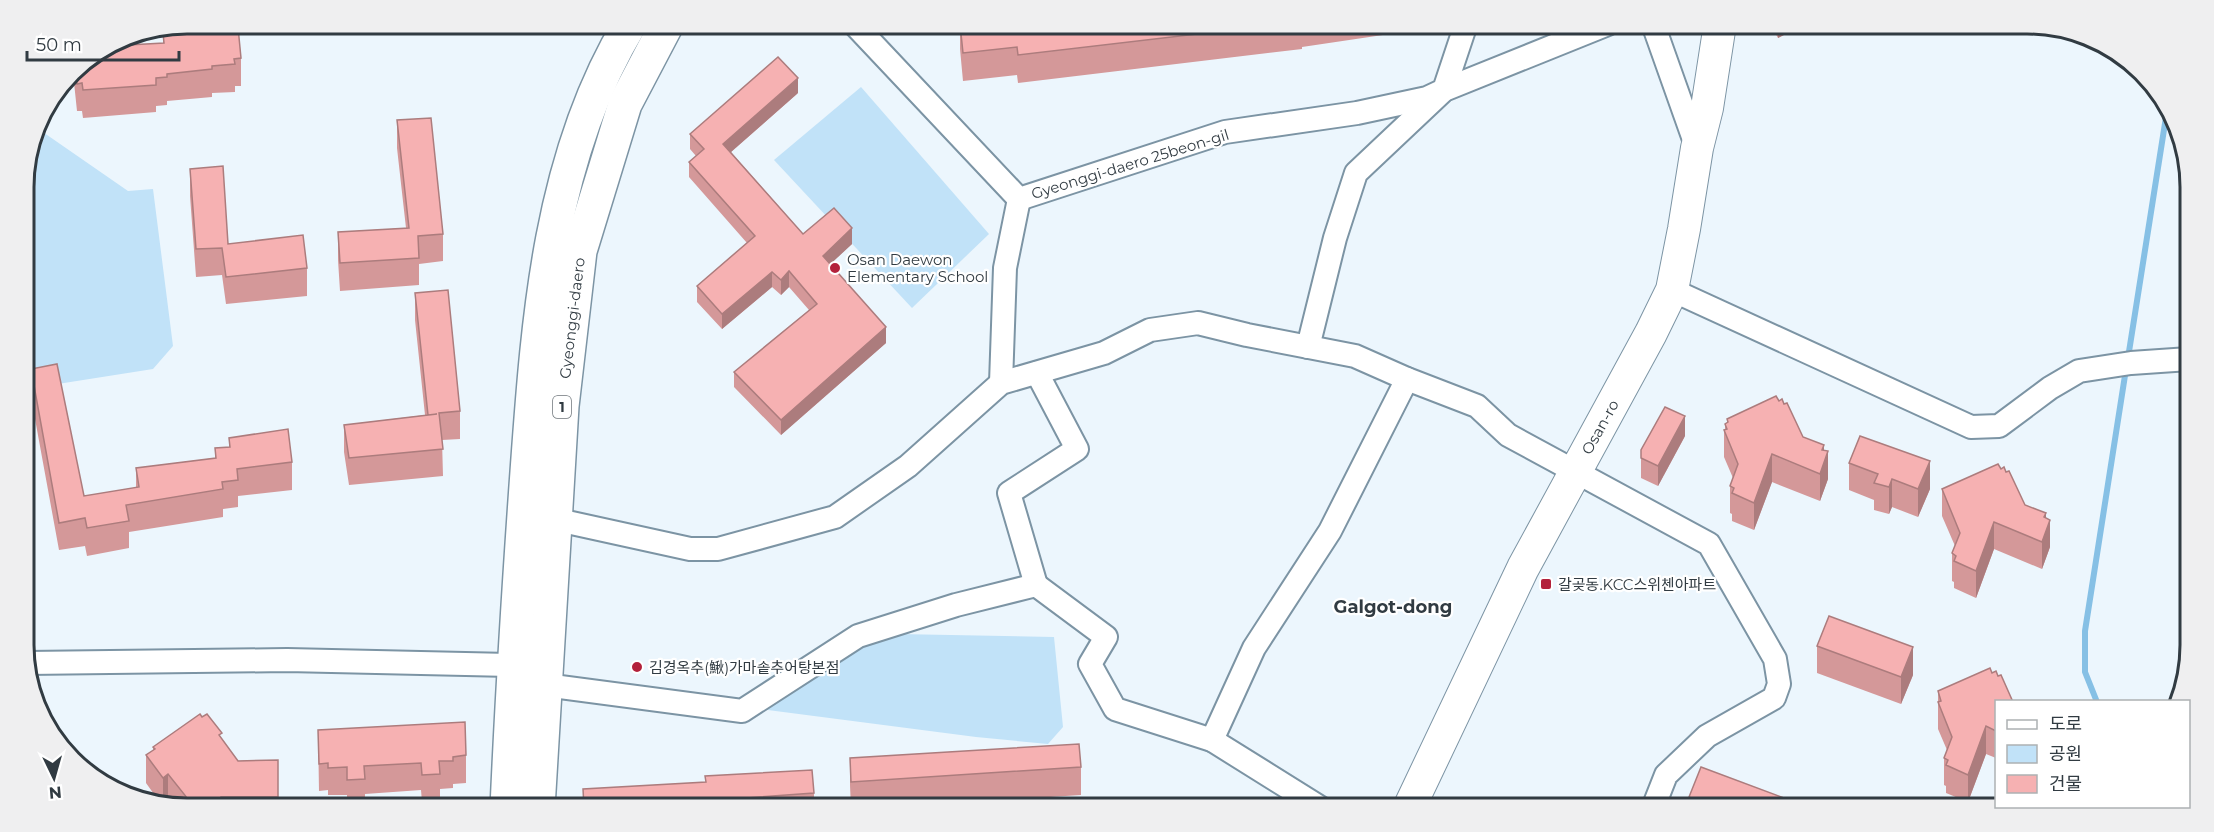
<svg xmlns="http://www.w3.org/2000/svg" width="2214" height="832" viewBox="0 0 2214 832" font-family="Montserrat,'Noto Sans KR',sans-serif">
<rect width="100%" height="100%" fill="#ecf6fd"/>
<g fill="#c1e2f8">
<polygon points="861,87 989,234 912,308 774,160"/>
<polygon points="37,128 128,191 153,189 173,346 153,369 26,389 24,176"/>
<polygon points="897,634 1054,637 1063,727 1048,744 976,737 760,709 853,644"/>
</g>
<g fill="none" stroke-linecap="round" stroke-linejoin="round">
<g stroke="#86c0e5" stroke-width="6">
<polyline points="2128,358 2166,117"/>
<polyline points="2097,702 2085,672 2085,631 2126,369"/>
</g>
<defs>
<g id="street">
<polyline points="854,24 1019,199 1225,132 1357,113 1427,98 1444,90 1466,24"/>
<polyline points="1653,24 1697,148"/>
<polyline points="1672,290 1971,427 1999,426 2050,388 2079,371 2131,363 2189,359"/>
<polyline points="1308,347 1335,238 1356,173 1444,90 1608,24"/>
<polyline points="1001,383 1005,268 1019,199"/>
<polyline points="546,538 554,530 567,522 690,549 718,549 835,517 908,466 1001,383 1104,353 1150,330 1198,323 1247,335 1355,356 1407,379 1477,406 1508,435 1709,544 1775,659 1779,684 1774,698 1707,736 1666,775 1653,808"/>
<polyline points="1036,585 1009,493 1077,449 1037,373"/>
<polyline points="27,663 287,660 515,665 545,685 742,711 858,636 956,605 1036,585 1106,637 1090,664 1115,709 1212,740"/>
<polyline points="1321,808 1212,740 1254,648 1330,531 1407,379"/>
</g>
<polyline id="secondary" points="1409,808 1523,568 1651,333 1672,290 1684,229 1697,148 1707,108 1720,24"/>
<g id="primary">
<path d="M507,808C512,696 519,584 527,472C538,320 549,157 630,24"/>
<polyline points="538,808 562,406 580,251 625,104 667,24"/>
</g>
</defs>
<use href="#street" stroke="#7c94a4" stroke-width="26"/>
<use href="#secondary" stroke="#7c94a4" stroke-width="34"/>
<use href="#primary" stroke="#7c94a4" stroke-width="36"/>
<use href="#street" stroke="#fff" stroke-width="22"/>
<use href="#secondary" stroke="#fff" stroke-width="32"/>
<use href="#primary" stroke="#fff" stroke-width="33"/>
</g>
<g fill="#d49899">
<polygon points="960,24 1430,24 1430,28 1302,47 1302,49 1018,83 1017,75 963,81 960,49"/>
<polygon points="1770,24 1805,24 1778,38"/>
<polygon points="227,28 241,58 241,86 235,86 235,92 212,93 212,97 167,101 167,105 156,106 156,112 83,118 82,111 77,111 73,73 79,65 163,43 163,33"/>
<polygon points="798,93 731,152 803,234 852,244 830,264 886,343 781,435 734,387 734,372 809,310 789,287 781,295 772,287 722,329 697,302 697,286 747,243 689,177 689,162 696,156 690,149 690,134"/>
<polygon points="397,120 443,234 443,261 419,264 419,285 340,291 338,260 338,232 406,228 397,148"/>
<polygon points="190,169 228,244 307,268 307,296 226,304 222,275 196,277 190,196"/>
<polygon points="415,293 460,411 460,439 442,440 443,476 349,485 344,452 344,425 425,415 415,320"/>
<polygon points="31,369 84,496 136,488 136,468 215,458 215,448 229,447 229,438 292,462 292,490 238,496 238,507 223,509 223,517 129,532 129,548 87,556 85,546 59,550 31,397"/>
<polygon points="1727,419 1803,437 1824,450 1828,479 1820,501 1772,482 1754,530 1732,521 1732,514 1730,513 1730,486 1733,478 1724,457 1724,430 1725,430 1725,424 1727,423"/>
<polygon points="1685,436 1658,486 1641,478 1641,450"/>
<polygon points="1849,463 1930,489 1918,517 1892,507 1889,514 1874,510 1874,500 1849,490"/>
<polygon points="2001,469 2025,505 2046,518 2050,547 2042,569 1994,549 1976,598 1954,588 1954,582 1952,581 1952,553 1955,546 1942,516 1942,489"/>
<polygon points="1817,646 1913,675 1901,704 1817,673"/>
<polygon points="1938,691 1996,702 1996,758 1986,754 1968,802 1946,793 1946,786 1944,785 1944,758 1947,750 1938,729"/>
<polygon points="318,730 466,755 466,783 453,784 453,788 440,789 440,802 422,802 421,790 365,794 365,806 347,807 347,795 328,795 328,790 319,791"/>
<polygon points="222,739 238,761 278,760 278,808 187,808 171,805 168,802 164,804 161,804 146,783 146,755 153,750 153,747"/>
<polygon points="850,758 1081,767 1081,795 878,808 851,808 850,785"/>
<polygon points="583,789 814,793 814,808 583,808"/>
<polygon points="1689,797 1811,808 1689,808"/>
</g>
<g fill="#ac7c7d">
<polygon points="1778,24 1805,24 1778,38"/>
<polygon points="798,78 798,93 723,159 723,144"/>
<polygon points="852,228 852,244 823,271 823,256"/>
<polygon points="789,271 789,287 781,295 781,280"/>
<polygon points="772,272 772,287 722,329 722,314"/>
<polygon points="886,327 886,343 781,435 781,420"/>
<polygon points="1685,416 1685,436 1658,486 1658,466"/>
<polygon points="1824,445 1824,463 1828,451 1828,479 1820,501 1820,474 1822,450"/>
<polygon points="1772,454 1772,482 1754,530 1754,503"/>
<polygon points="1930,461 1930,489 1918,517 1918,489"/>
<polygon points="1892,479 1892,507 1889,514 1889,487"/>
<polygon points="2046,513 2046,531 2050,520 2050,547 2042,569 2042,542 2044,517"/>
<polygon points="1994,522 1994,549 1976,598 1976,571"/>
<polygon points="1913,647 1913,675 1901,704 1901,677"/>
<polygon points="1986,726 1986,754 1968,802 1968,775"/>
<polygon points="168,774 168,802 164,804 163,804 163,778"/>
<polygon points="221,797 221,808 218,808"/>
</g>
<g fill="#f6b1b2" stroke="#ac7c7d" stroke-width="1.5">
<polygon points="960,24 1282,24 1018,55 1017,47 963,53"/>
<polygon points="226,26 227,28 238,27 241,58 234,59 235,64 212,66 212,69 167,74 167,77 156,78 156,85 83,90 82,83 77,84 75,70 79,65 109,46 164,43 163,33 172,32 172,30"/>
<polygon points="778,57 798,78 723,144 803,234 834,208 852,228 823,256 886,327 781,420 734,372 817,304 789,271 781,280 772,272 722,314 697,286 755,236 689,162 704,149 690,134"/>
<polygon points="431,118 443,234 418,236 419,258 340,263 338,232 409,228 397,120"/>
<polygon points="223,166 228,244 303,235 307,268 226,277 222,248 196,249 190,169"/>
<polygon points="448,290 460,411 439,413 443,449 349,458 344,425 437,414 428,415 415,293"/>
<polygon points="57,364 84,496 139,487 136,468 216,458 215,448 230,447 229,438 288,429 292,462 237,469 238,480 222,482 223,489 126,505 129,521 87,528 85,518 59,523 31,369"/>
<polygon points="1776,396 1779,401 1782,399 1784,404 1787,403 1803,437 1824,445 1822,450 1828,451 1820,474 1772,454 1754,503 1732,493 1734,488 1730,486 1738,464 1724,430 1727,429 1725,424 1728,422 1727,419"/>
<polygon points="1665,407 1685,416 1658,466 1641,458 1641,450"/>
<polygon points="1860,436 1930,461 1918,489 1892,479 1889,487 1874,483 1878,474 1849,463"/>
<polygon points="1998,464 2001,469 2004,467 2006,472 2009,471 2025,505 2046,513 2044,517 2050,520 2042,542 1994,522 1976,571 1954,561 1956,556 1952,553 1960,533 1942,489"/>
<polygon points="1829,616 1913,647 1901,677 1817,646"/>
<polygon points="1990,668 1992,673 1996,671 1998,676 2001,675 2013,702 1996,702 1996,731 1986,726 1968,775 1946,765 1948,760 1944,758 1952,737 1938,702 1941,701 1938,691"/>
<polygon points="200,714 202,717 207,714 222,733 219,735 238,761 278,760 278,797 221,797 218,808 184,808 188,799 168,774 163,778 146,755 155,749 153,747"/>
<polygon points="465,722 466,755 453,757 453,761 439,761 440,774 422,775 421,763 364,766 365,779 347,780 347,767 328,768 328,763 319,764 318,730"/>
<polygon points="1079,744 1081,767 851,782 850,758"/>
<polygon points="1701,767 1811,808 1718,808 1689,797"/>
<polygon points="812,770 814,793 691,802 692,806 666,808 584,808 583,789 706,782 705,776"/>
</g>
<g fill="#b3213b" stroke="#fff" stroke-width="2">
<circle cx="835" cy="268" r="6"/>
<rect x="1540" y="578" width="12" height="12" rx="3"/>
<circle cx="637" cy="667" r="6"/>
</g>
<g text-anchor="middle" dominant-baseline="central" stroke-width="4.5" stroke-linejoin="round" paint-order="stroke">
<rect fill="#fff" stroke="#6f767b" stroke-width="1.5" x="553" y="396" width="18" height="22" rx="4.5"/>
<g font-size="14" font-weight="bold" fill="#313b42">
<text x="562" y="407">1</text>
</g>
<g font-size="15" fill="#313b42" stroke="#fff">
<text transform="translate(1130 164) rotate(-17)">Gyeonggi-daero 25beon-gil</text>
<text transform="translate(572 318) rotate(-83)">Gyeonggi-daero</text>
<text transform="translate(1600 427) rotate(-61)">Osan-ro</text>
</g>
<g font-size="15" fill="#313b42" stroke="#fff" text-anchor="start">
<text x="847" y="259">Osan Daewon<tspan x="847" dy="17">Elementary School</tspan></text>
<text x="1558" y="584">갈곶동.KCC스위첸아파트</text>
<text x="649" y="667">김경옥추(鰍)가마솥추어탕본점</text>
</g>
<g font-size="18" font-weight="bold" fill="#313b42" stroke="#fff">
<text x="1393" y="607">Galgot-dong</text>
</g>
</g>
<path d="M0 0H2214V832H0ZM187 34H2027A153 153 0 0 1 2180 187V645A153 153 0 0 1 2027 798H187A153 153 0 0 1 34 645V187A153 153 0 0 1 187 34Z" fill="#efeff0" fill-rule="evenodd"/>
<path fill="none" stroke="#313b42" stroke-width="3" d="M187 34H2027A153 153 0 0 1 2180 187V645A153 153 0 0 1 2027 798H187A153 153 0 0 1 34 645V187A153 153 0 0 1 187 34Z"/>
<rect x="1995" y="700" width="195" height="108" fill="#ffffff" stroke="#adb1b3" stroke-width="1.5"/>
<rect x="2007" y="720" width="30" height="9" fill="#ffffff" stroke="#adb1b3" stroke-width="1.5"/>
<text x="2049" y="730" font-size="18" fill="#313b42">도로</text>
<rect x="2007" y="745" width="30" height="18" fill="#c1e2f8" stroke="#adb1b3" stroke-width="1.5"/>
<text x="2049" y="760" font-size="18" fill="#313b42">공원</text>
<rect x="2007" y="775" width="30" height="18" fill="#f6b1b2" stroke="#adb1b3" stroke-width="1.5"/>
<text x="2049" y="790" font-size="18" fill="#313b42">건물</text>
<g transform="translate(54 778) rotate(175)" stroke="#ffffff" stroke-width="4.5" paint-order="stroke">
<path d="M0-4.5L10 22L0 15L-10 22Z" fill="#313b42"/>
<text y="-9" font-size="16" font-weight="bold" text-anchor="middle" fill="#313b42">N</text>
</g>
<path d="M27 51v9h152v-9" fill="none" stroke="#313b42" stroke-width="3"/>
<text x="36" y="51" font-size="18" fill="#313b42" stroke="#ffffff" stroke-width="4.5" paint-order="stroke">50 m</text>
</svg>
